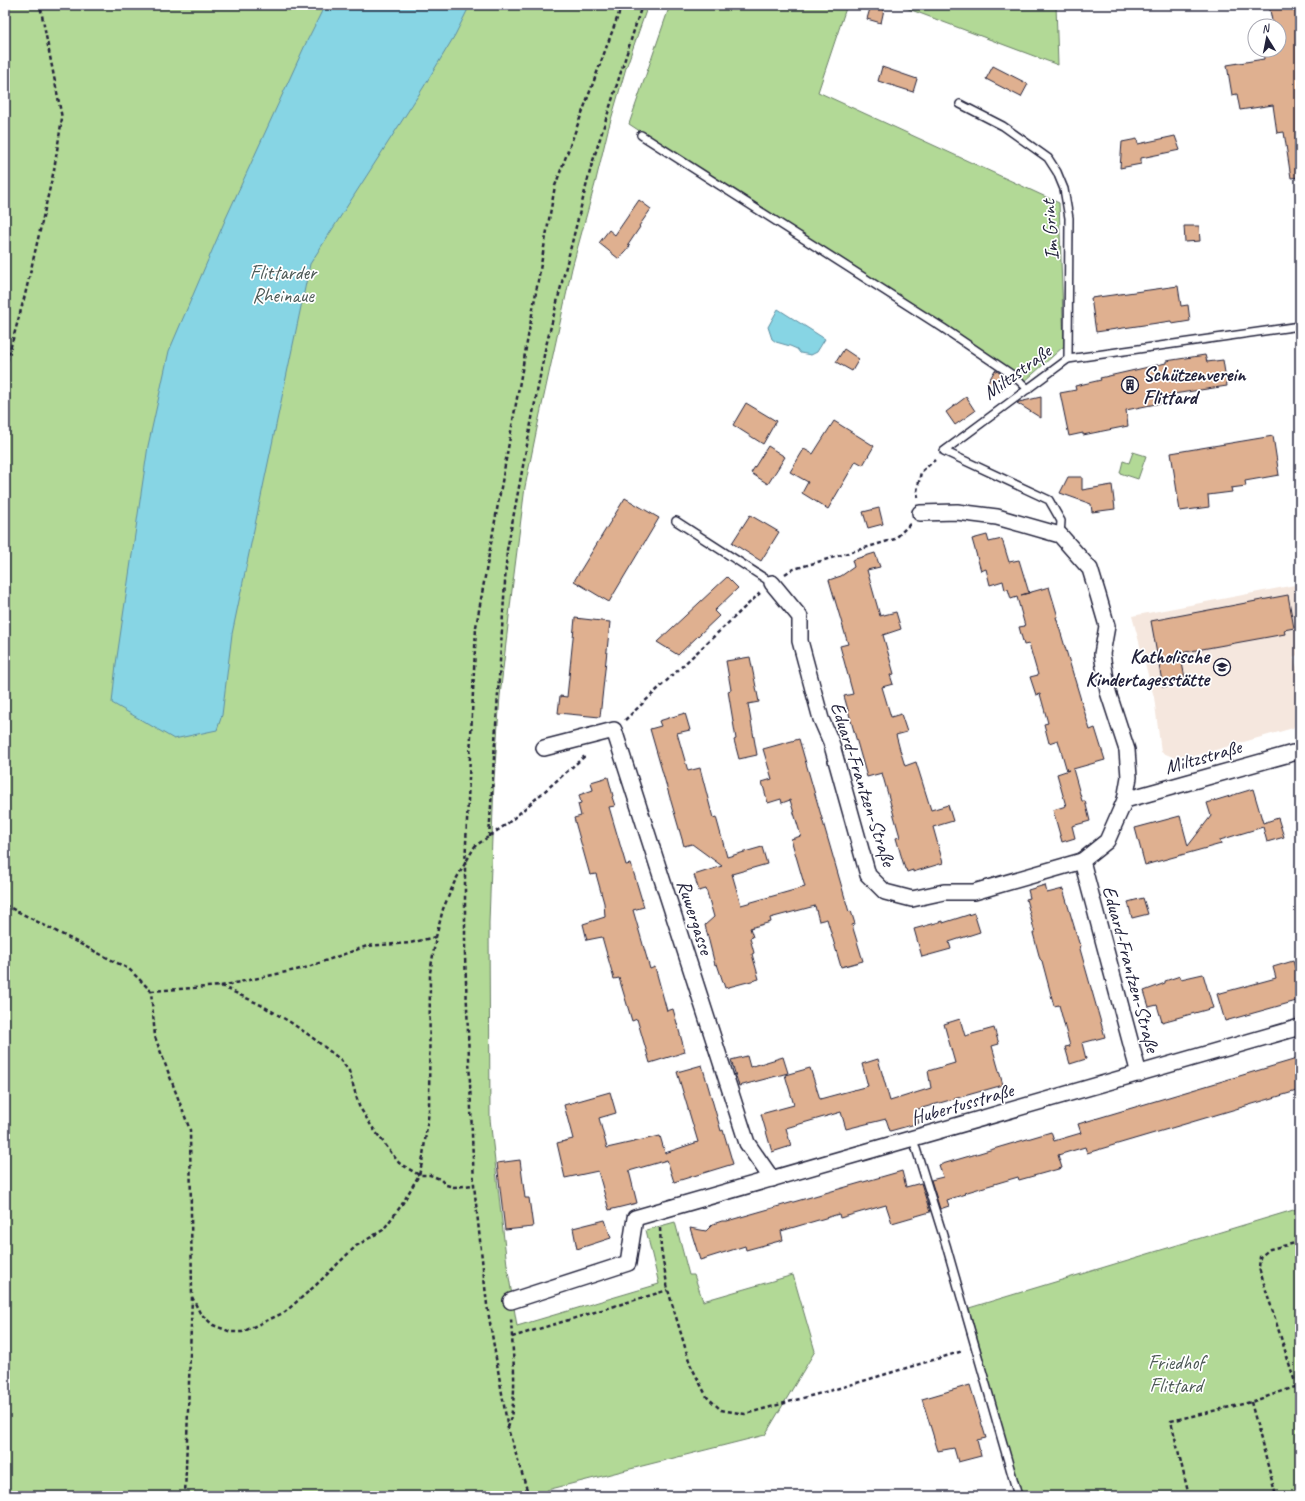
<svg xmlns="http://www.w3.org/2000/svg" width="1305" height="1501" font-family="Caveat,sans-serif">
	<rect width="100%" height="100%" fill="#fff"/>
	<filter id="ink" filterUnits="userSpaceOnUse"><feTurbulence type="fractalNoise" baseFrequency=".025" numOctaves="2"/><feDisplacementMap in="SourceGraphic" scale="8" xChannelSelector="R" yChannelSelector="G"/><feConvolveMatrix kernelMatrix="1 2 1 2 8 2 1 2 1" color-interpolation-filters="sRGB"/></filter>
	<g filter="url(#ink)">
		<polygon fill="#f5e7de" points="1300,584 1300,654 1293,657 1300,676 1300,716 1293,728 1191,757 1175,758 1161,752 1154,697 1132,616"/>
		<g fill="#b2d996" stroke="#6a7e68">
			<polygon points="5,5 648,5 626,68 608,130 595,184 572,268 537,428 525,487 512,590 500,696 494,780 489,923 490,1119 507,1265 517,1326 659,1284 646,1230 675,1222 689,1275 694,1275 703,1301 793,1275 815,1351 765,1435 547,1490 549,1496 5,1496"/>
			<polygon points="670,5 847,5 818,92 1059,203 1064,346 1023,383 629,124"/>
			<polygon points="898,5 1056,5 1058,65"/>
			<polygon points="1133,452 1146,456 1138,479 1120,473 1123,461 1129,463"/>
			<polygon points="1300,1208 1300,1496 1021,1496 969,1308"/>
		</g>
		<g fill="#87d5e4" stroke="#5f8da0">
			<polygon points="325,5 470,5 455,35 423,88 310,264 232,634 222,715 217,730 174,739 112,703 116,664 148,446 169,351 226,218 306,43"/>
			<polygon points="778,309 825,339 817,352 811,355 800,353 797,349 790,346 776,342 772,339 768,327"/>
		</g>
		<g fill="#dfb090" stroke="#22223b">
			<polygon points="871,5 885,5 881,23 867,19"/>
			<polygon points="1269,5 1295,5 1300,40 1300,177 1291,178 1284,132 1277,133 1273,105 1240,110 1237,94 1232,95 1227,65 1264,59 1263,50 1279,50 1279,26 1273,26"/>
			<polygon points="993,66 1028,84 1021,97 986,79"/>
			<polygon points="882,67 917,79 913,92 878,81"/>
			<polygon points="1175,136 1180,150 1141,158 1141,164 1120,168 1122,142 1137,139 1138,144"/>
			<polygon points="639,200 651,209 639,226 640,227 628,245 630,246 619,259 599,243 609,230 615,235"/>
			<polygon points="1184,226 1199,226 1200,241 1185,242"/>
			<polygon points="1178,286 1181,306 1188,305 1190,321 1172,324 1171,321 1096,332 1091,298"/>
			<polygon points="844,349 859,359 852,371 836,362"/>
			<polygon points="1205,355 1207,362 1223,360 1227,386 1160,396 1161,403 1126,410 1128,426 1083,435 1083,433 1069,436 1060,393 1076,390 1075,386 1101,380 1100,378 1166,363 1166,361"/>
			<polygon points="995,370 1009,379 1000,393 987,384"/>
			<polygon points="966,397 975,411 955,425 946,412"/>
			<polygon points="1041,397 1041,418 1017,403 1019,402"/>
			<polygon points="746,403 776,421 763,444 733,425"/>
			<polygon points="834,421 874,446 863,465 856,461 828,509 802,493 808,482 790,472 804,449 813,454"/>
			<polygon points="1273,436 1279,475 1245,481 1246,486 1231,488 1232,492 1208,495 1209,507 1180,511 1171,453"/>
			<polygon points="768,446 785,457 768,484 751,473"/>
			<polygon points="1068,477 1082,477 1082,490 1112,485 1115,509 1092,512 1091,504 1060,493"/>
			<polygon points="625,498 659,518 609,602 574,581"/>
			<polygon points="879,508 883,524 868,528 863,512"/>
			<polygon points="750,515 779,532 761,561 732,543"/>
			<polygon points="987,535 989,542 1002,539 1009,562 1019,560 1029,593 1021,595 1049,587 1058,617 1056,617 1090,730 1095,728 1105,760 1073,769 1082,801 1085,801 1090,821 1072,826 1075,838 1062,842 1053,810 1066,806 1057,774 1069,770 1067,771 1058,740 1049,743 1044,724 1048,723 1040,694 1036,695 1030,677 1038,675 1029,644 1024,645 1019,627 1025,626 1017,597 1011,599 1008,589 1005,590 1003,581 990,585 986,569 981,571 972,539"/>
			<polygon points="875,553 880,567 867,570 880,616 896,612 901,629 883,635 894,674 890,675 893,684 882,687 891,717 901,714 907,732 896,735 900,750 905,766 916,762 931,810 948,805 953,821 933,827 943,863 913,872 913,870 907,872 906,869 905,869 896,838 900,837 882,773 867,777 844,696 853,694 840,646 848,644 829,580 841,576 854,567 852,560"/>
			<polygon points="727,577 738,588 714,611 719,616 678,655 657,642"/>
			<polygon points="1288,595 1294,628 1284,630 1285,634 1180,653 1186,683 1163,687 1151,621"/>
			<polygon points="575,618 610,622 600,717 558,713 560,696 567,697"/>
			<polygon points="750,657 759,702 748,704 757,755 739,759 734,740 736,739 728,691 731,690 726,661"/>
			<polygon points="685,713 690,730 677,733 688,771 700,768 713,818 716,817 727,857 762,847 767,864 732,874 741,905 805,887 791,839 801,836 790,800 782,803 781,799 768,803 762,782 772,779 763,749 799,739 849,912 851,911 855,924 852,925 863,961 841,967 827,919 819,921 815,906 770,918 771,922 750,928 753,937 750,938 754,953 752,954 759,979 725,988 717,964 715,965 705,925 714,917 706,889 699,891 694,875 722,866 692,844 684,846 650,729 661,726 659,721"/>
			<polygon points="608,777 613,796 612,797 615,806 609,807 626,865 631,864 644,907 633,910 650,969 655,967 667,1011 673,1009 685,1052 650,1063 637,1019 632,1021 619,978 614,979 602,937 587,940 583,924 605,917 604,903 596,874 590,875 574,818 581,816 578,804 581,803 579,795 593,790 591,782"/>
			<polygon points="1253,789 1263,823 1278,818 1284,837 1267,842 1263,827 1220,840 1221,844 1145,865 1135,828 1180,816 1188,846 1211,816 1207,803"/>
			<polygon points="1045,885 1047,893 1063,889 1079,943 1081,945 1080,949 1105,1037 1082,1043 1086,1059 1070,1064 1065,1047 1070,1046 1059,1005 1054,1006 1042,961 1040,959 1033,933 1035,933 1026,899 1030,898 1028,890"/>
			<polygon points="1143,898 1148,914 1132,918 1128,902"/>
			<polygon points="974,913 980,932 949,942 951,949 922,957 914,929 943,921 943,923"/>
			<polygon points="1293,961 1300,984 1300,1000 1225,1021 1217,994 1276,978 1273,967"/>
			<polygon points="1203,974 1213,1008 1162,1022 1157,1005 1149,1007 1144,991 1165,983 1165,981 1180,976 1181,979"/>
			<polygon points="960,1019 965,1036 994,1028 999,1044 992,1046 1003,1085 915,1110 919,1123 890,1131 886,1119 846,1129 841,1112 786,1128 791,1146 772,1152 761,1114 794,1105 785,1075 810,1068 820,1099 868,1086 862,1064 878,1059 890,1101 931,1088 928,1071 955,1063 944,1024"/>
			<polygon points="747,1056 750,1067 783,1057 788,1073 739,1086 731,1060"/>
			<polygon points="1300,1058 1300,1090 1087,1153 1085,1147 1058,1155 1062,1168 1019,1180 1018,1177 964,1193 965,1194 947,1200 949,1206 940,1209 931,1180 943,1177 939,1165 1051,1132 1054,1141 1081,1133 1078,1124"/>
			<polygon points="702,1065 721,1131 723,1130 733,1164 674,1182 667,1160 629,1171 637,1203 609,1210 598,1171 565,1178 557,1143 573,1139 564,1105 610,1092 616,1113 599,1118 607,1148 660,1136 665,1153 698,1142 677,1072"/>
			<polygon points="520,1160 525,1198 529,1198 533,1227 505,1230 497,1163"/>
			<polygon points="902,1171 906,1187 921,1183 930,1212 892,1223 886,1205 840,1218 839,1214 781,1231 783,1240 746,1250 745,1246 700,1260 690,1228 706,1231 713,1224 722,1221 727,1221"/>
			<polygon points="605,1220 611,1238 577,1249 573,1228"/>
			<polygon points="970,1385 986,1438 977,1440 981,1456 958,1462 954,1448 938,1451 922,1399"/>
		</g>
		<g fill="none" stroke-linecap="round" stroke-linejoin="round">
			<g stroke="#22223b" stroke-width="10">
				<g id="service">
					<polyline points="960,104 1003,126 1048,158 1057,172 1064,189 1069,218 1068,359"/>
					<polyline points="641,135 943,328 1014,376 1028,389"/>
					<polyline points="676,521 772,583"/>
					<polyline points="1060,535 1061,521 1049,500 944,451 1068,359 1300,326"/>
					<polyline points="913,1139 946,1245 1018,1496"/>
				</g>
			</g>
			<g stroke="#22223b" stroke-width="18">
				<g id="minor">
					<polyline points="920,513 957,512 997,517 1060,535 1090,569 1098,595 1107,626 1102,654 1108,692 1127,750 1129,777 1125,800 1107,841 1082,861"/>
					<polyline points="772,583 800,617 800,641 821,719 831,742 868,875 885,892 912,899 944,892 974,892 1082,861 1139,1074"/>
					<polyline points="544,748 614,730 747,1143 772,1179"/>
					<polyline points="1125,800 1293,753"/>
					<polyline points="511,1301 628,1263 635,1218 1300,1027"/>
				</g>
			</g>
			<g stroke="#22223b" stroke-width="2.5" stroke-dasharray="4 3" stroke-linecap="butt">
				<polyline points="5,368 25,295 54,170 62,118 40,5"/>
				<polyline points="918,498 917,491 921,472 935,460"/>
				<polyline points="785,574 791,570 895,539 910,524"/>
				<polyline points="625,720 760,593"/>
				<polyline points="489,837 507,550 545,350 591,167 642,5"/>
				<polyline points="5,905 129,969 151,991 155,1037 190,1130 192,1297 185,1496"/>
				<polyline points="221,986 261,1005 290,1022 309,1035 341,1060 349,1071 359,1106 372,1127 399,1163 419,1175 430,1175 440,1179 446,1185 454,1187 474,1185"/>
				<polyline points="151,991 221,986 305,968 367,946 410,943 435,937"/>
				<polyline points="660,1228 661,1249 668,1290 690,1364 707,1397 721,1410 745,1414 843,1387 963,1351"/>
				<polyline points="1300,1242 1270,1249 1260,1257 1259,1268 1294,1379 1300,1382"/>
				<polyline points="192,1297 200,1313 213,1325 231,1332 242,1332 253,1327 285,1312 316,1285 356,1246 383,1230 401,1206 419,1175 422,1163 429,1111 430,973 436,937 443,909 455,881 475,846 507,824 586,755"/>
				<polyline points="512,1337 668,1290"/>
				<polyline points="1251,1402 1276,1496"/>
				<path d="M508,1428C519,1393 512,1353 511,1316"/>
				<polyline points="529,1496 508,1429 487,1305 474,1185 465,956 465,865 476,627 555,186 622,5"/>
				<polyline points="1189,1496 1171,1421 1251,1402 1295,1387 1300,1383"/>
			</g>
			<use href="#service" stroke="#fff" stroke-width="7"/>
			<use href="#minor" stroke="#fff" stroke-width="15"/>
		</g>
	</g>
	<defs>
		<g id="building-ring" transform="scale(0.9)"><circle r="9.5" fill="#fff" stroke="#22223b" stroke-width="1.5"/><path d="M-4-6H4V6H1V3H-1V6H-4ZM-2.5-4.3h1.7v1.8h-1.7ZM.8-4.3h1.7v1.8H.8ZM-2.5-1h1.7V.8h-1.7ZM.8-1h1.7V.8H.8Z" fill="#22223b"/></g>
		<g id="school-ring" transform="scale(0.9)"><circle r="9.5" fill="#fff" stroke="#22223b" stroke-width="1.5"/><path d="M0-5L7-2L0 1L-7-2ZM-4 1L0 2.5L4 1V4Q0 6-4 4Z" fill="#22223b"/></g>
	</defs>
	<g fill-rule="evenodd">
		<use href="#building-ring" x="1130" y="385"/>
		<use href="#school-ring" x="1222" y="667"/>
	</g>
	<g text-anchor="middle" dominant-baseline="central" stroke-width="3.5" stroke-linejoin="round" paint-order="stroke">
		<g font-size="20" fill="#22223b" stroke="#fff">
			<text transform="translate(1050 230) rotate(-94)">Im Grint</text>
			<text transform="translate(1017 372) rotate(-36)">Miltzstraße</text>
			<text transform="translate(1203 757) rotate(-16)">Miltzstraße</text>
			<text transform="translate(863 784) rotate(72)">Eduard-Frantzen-Straße</text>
			<text transform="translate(695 917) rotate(72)">Ruwergasse</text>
			<text transform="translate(1131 969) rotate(75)">Eduard-Frantzen-Straße</text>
			<text transform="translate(962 1104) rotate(-16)">Hubertusstraße</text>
		</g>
		<g font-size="20" fill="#4d5956" stroke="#fff">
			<text x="283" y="272">Flittarder<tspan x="283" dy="23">Rheinaue</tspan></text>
			<text x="1176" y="1362">Friedhof<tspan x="1176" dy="23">Flittard</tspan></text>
		</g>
		<g font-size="20" font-weight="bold" fill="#22223b" stroke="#fff" text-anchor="start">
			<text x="1143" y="374">Schützenverein<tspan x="1143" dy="23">Flittard</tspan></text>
			<text x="1209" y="656" text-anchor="end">Katholische<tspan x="1209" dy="23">Kindertagesstätte</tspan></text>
		</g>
	</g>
	<rect width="1305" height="1501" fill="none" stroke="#fff" stroke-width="20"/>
	<rect x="10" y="10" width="1285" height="1481" fill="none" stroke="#22223b" stroke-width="1.5" filter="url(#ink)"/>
	<g transform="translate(1267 38) rotate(350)"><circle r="19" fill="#ffffff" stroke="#a7a7b1"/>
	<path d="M0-3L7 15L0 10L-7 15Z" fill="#22223b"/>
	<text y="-6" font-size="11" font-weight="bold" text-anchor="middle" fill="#22223b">N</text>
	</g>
</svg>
